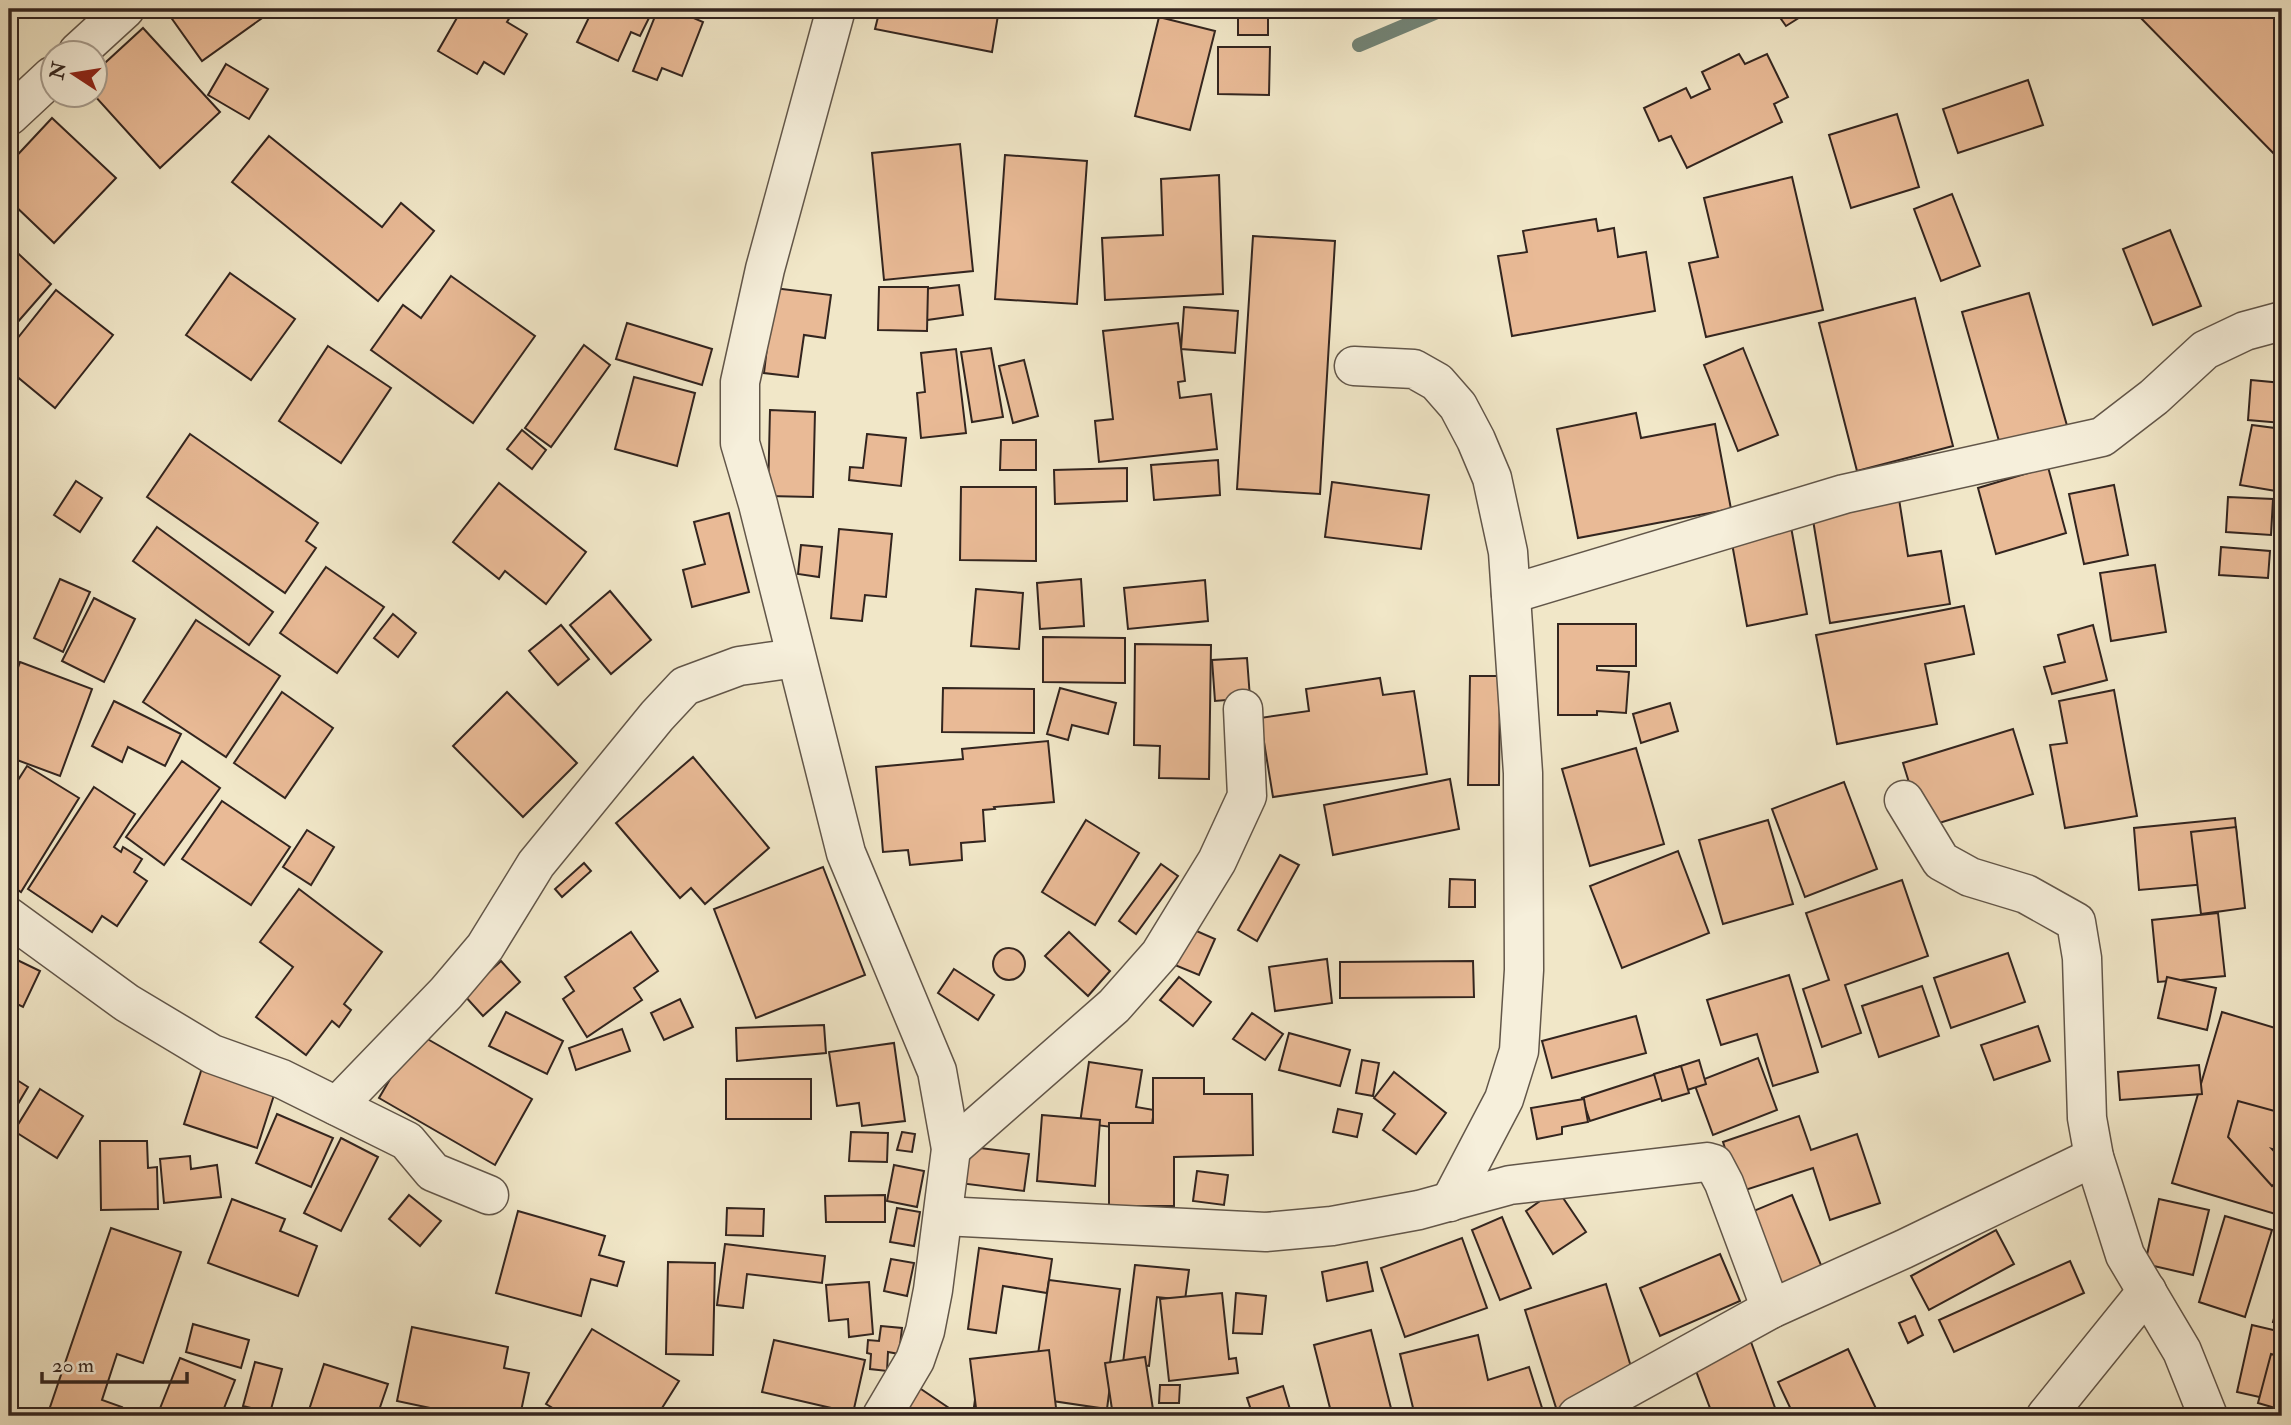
<svg xmlns="http://www.w3.org/2000/svg" width="2291" height="1425" font-family="'IM FELL Double Pica',serif">
	<rect width="100%" height="100%" fill="#f1e7c8"/>
	<filter id="stains"><feTurbulence type="fractalNoise" baseFrequency=".00286" numOctaves="4"/><feColorMatrix values="0 0 0 0 .2 0 0 0 0 .09 0 0 0 0 .02 0 0 0 .5 -.17"/></filter>
	<radialGradient id="worn" r=".72"><stop offset=".6" stop-color="#630" stop-opacity="0"/><stop offset="1" stop-color="#630" stop-opacity=".3"/></radialGradient>
	<g fill="none" stroke-linecap="round" stroke-linejoin="round">
		<polyline stroke="#728375" stroke-width="14" points="1359,45 1444,9"/>
	</g>
	<g fill="#e9ba96" stroke="#33251f" stroke-width="2">
		<polygon points="165,9 270,9 272,11 202,61"/>
		<polygon points="462,9 515,9 507,22 527,34 504,74 484,62 477,74 438,51"/>
		<polygon points="593,9 646,9 652,12 640,36 631,32 618,61 577,42"/>
		<polygon points="658,9 673,9 703,22 682,76 662,68 657,80 633,71"/>
		<polygon points="880,9 999,9 992,52 875,29"/>
		<polygon points="1774,9 1813,9 1786,26"/>
		<polygon points="2132,9 2282,9 2282,162"/>
		<rect x="1238" y="11" width="30" height="24"/>
		<polygon points="1159,17 1215,31 1190,130 1135,116"/>
		<polygon points="143,28 220,112 160,168 93,94 94,73"/>
		<polygon points="1218,47 1270,47 1269,95 1218,94"/>
		<polygon points="1739,54 1745,64 1767,54 1788,97 1774,104 1782,122 1687,168 1671,136 1659,141 1644,108 1686,88 1691,98 1710,89 1702,72"/>
		<polygon points="226,64 268,89 249,119 208,95"/>
		<polygon points="2028,80 2043,125 1958,153 1943,109"/>
		<polygon points="1897,114 1919,187 1851,208 1829,135"/>
		<polygon points="52,118 116,178 54,243 9,200 9,164"/>
		<polygon points="269,136 382,227 401,203 434,231 378,301 232,182"/>
		<polygon points="960,144 973,271 884,280 872,153"/>
		<polygon points="1005,155 1087,161 1077,304 995,299"/>
		<polygon points="1219,175 1223,294 1105,300 1102,238 1163,235 1161,179"/>
		<polygon points="1792,177 1823,310 1706,337 1689,263 1718,257 1704,198"/>
		<polygon points="1952,194 1980,266 1941,281 1914,209"/>
		<polygon points="1596,219 1598,231 1614,228 1618,257 1646,252 1655,311 1512,336 1498,256 1527,252 1523,231"/>
		<polygon points="2170,230 2201,306 2153,325 2123,249"/>
		<polygon points="1253,236 1335,241 1320,494 1237,489"/>
		<polygon points="9,245 51,284 9,332"/>
		<polygon points="230,273 295,319 251,380 186,335"/>
		<polygon points="451,276 535,336 473,423 371,350 403,305 421,318"/>
		<polygon points="959,285 963,315 927,320 923,289"/>
		<polygon points="879,287 928,287 927,331 878,330"/>
		<polygon points="774,288 831,295 825,338 804,335 798,377 764,373"/>
		<polygon points="56,290 113,335 55,408 9,370 9,349"/>
		<polygon points="2029,293 2068,429 2001,448 1962,312"/>
		<polygon points="1915,298 1953,446 1857,471 1819,323"/>
		<polygon points="1184,307 1238,311 1235,353 1181,349"/>
		<polygon points="627,323 712,349 702,385 616,359"/>
		<polygon points="1178,323 1185,381 1178,382 1180,398 1211,394 1217,449 1099,462 1095,421 1113,419 1103,331"/>
		<polygon points="584,345 610,365 551,447 525,428"/>
		<polygon points="328,346 391,388 341,463 279,421"/>
		<polygon points="991,348 1003,417 972,422 961,352"/>
		<polygon points="1743,348 1778,435 1738,451 1704,365"/>
		<polygon points="956,349 966,433 921,438 917,393 925,392 921,353"/>
		<polygon points="1024,360 1038,416 1013,423 999,366"/>
		<polygon points="634,377 695,393 677,466 615,449"/>
		<polygon points="2251,380 2282,383 2282,423 2248,420"/>
		<polygon points="770,410 815,412 813,497 768,496"/>
		<polygon points="1636,413 1641,438 1715,424 1731,509 1578,538 1557,429"/>
		<polygon points="2252,425 2282,429 2282,492 2240,485"/>
		<polygon points="522,430 546,450 532,469 507,449"/>
		<polygon points="190,434 318,523 306,541 316,548 285,593 147,497"/>
		<polygon points="867,434 906,438 901,486 849,480 850,467 863,468"/>
		<polygon points="1001,440 1036,440 1036,470 1000,470"/>
		<polygon points="1218,460 1220,495 1154,500 1151,465"/>
		<polygon points="2048,467 2066,533 1996,554 1978,488"/>
		<polygon points="1127,468 1127,501 1055,504 1054,470"/>
		<polygon points="76,481 102,498 80,532 54,515"/>
		<polygon points="1332,482 1429,495 1421,549 1325,537"/>
		<polygon points="499,483 586,552 546,604 505,571 499,579 453,542"/>
		<polygon points="2114,485 2128,555 2084,564 2069,494"/>
		<polygon points="961,487 1036,487 1036,561 960,560"/>
		<polygon points="2228,497 2273,499 2271,535 2226,532"/>
		<polygon points="1899,499 1908,556 1941,551 1950,604 1830,623 1812,514"/>
		<polygon points="729,513 749,592 692,607 683,570 705,564 694,522"/>
		<polygon points="157,527 273,612 249,645 133,561"/>
		<polygon points="1791,527 1807,614 1747,626 1731,538"/>
		<polygon points="839,529 892,534 886,597 865,595 862,621 831,618"/>
		<polygon points="801,545 822,547 819,577 798,574"/>
		<polygon points="2221,547 2270,551 2268,578 2219,575"/>
		<polygon points="2155,565 2166,632 2111,641 2100,573"/>
		<polygon points="326,567 384,607 337,673 280,633"/>
		<polygon points="60,579 90,592 63,652 34,638"/>
		<polygon points="1081,579 1084,626 1040,629 1037,583"/>
		<polygon points="1205,580 1208,621 1128,629 1124,588"/>
		<polygon points="976,589 1023,593 1019,649 971,646"/>
		<polygon points="610,591 651,640 611,674 570,625"/>
		<polygon points="94,598 135,619 104,682 62,661"/>
		<polygon points="1964,606 1974,654 1925,664 1937,724 1837,744 1816,635"/>
		<polygon points="393,614 416,633 398,657 374,638"/>
		<polygon points="196,620 280,676 226,757 143,702"/>
		<polygon points="1558,624 1636,624 1636,666 1597,666 1597,670 1629,672 1626,713 1597,711 1597,715 1558,715"/>
		<polygon points="561,625 589,659 558,685 529,651"/>
		<polygon points="2093,625 2107,680 2052,694 2044,667 2065,662 2058,635"/>
		<polygon points="1043,637 1125,638 1125,683 1043,682"/>
		<polygon points="1135,644 1211,645 1209,779 1159,778 1160,746 1134,745"/>
		<polygon points="1247,658 1250,698 1215,701 1212,660"/>
		<polygon points="20,662 92,689 60,776 9,757 9,693"/>
		<polygon points="1470,676 1500,676 1499,785 1468,785"/>
		<polygon points="1380,678 1383,695 1414,691 1427,774 1273,797 1260,718 1309,711 1306,689"/>
		<polygon points="943,688 1034,689 1034,733 942,732"/>
		<polygon points="1060,688 1116,703 1108,734 1072,725 1068,740 1047,734"/>
		<polygon points="2114,690 2137,816 2065,828 2050,745 2067,743 2059,701"/>
		<polygon points="282,692 333,728 285,798 234,763"/>
		<polygon points="507,692 577,763 523,817 453,746"/>
		<polygon points="114,701 181,734 165,766 128,747 122,762 92,746"/>
		<polygon points="1670,703 1678,731 1641,743 1633,714"/>
		<polygon points="2013,729 2033,794 1923,828 1903,763"/>
		<polygon points="1048,741 1054,802 994,807 995,809 983,810 985,841 961,843 962,860 910,865 908,850 883,852 876,767 963,759 962,749"/>
		<polygon points="1636,748 1664,844 1590,866 1562,769"/>
		<polygon points="693,757 769,848 705,904 691,888 680,898 616,823"/>
		<polygon points="182,761 220,788 164,865 126,837"/>
		<polygon points="27,766 79,798 21,892 9,884 9,774 18,780"/>
		<polygon points="1450,779 1459,829 1333,855 1324,805"/>
		<polygon points="1844,782 1877,869 1805,897 1772,809"/>
		<polygon points="94,787 135,814 114,847 121,852 123,847 142,859 134,872 147,881 117,926 102,916 92,932 28,889"/>
		<polygon points="222,801 290,847 251,905 182,859"/>
		<polygon points="2235,818 2241,881 2139,890 2134,828"/>
		<polygon points="1086,820 1139,853 1095,925 1042,892"/>
		<polygon points="1768,820 1793,904 1723,924 1699,840"/>
		<polygon points="2236,827 2245,908 2201,914 2191,832"/>
		<polygon points="307,830 334,847 311,885 283,867"/>
		<polygon points="1678,851 1709,933 1622,968 1590,886"/>
		<polygon points="1280,855 1299,865 1257,941 1238,930"/>
		<polygon points="584,863 591,871 562,897 555,889"/>
		<polygon points="1161,864 1178,876 1136,934 1119,921"/>
		<polygon points="823,867 865,975 756,1018 714,909"/>
		<polygon points="1450,879 1475,880 1475,907 1449,907"/>
		<polygon points="1902,880 1928,956 1845,985 1861,1033 1822,1047 1803,989 1829,980 1806,913"/>
		<polygon points="299,889 382,952 344,1004 351,1010 339,1027 332,1021 306,1055 256,1017 293,967 260,942"/>
		<polygon points="2218,913 2225,976 2158,982 2152,920"/>
		<polygon points="1185,926 1215,939 1199,975 1170,963"/>
		<polygon points="631,932 658,971 634,988 642,1000 587,1037 563,999 574,991 565,977"/>
		<polygon points="1069,932 1110,971 1088,996 1045,956"/>
		<circle cx="1009" cy="964" r="16"/>
		<polygon points="2008,953 2025,1002 1951,1028 1934,978"/>
		<polygon points="9,956 40,971 23,1007 9,1000"/>
		<polygon points="1327,959 1332,1003 1275,1011 1269,967"/>
		<polygon points="501,961 520,982 483,1016 464,995"/>
		<polygon points="1473,961 1474,997 1340,998 1340,962"/>
		<polygon points="954,969 994,995 978,1020 938,993"/>
		<polygon points="1789,975 1818,1072 1773,1086 1757,1034 1721,1045 1707,1000"/>
		<polygon points="1179,977 1211,1002 1193,1026 1160,1000"/>
		<polygon points="2167,977 2216,988 2207,1030 2158,1018"/>
		<polygon points="1922,986 1939,1036 1879,1057 1862,1006"/>
		<polygon points="680,999 693,1027 664,1040 651,1013"/>
		<polygon points="506,1012 563,1041 547,1074 489,1046"/>
		<polygon points="2222,1012 2282,1030 2282,1216 2172,1183"/>
		<polygon points="1252,1013 1283,1034 1265,1060 1233,1039"/>
		<polygon points="1636,1016 1646,1053 1552,1078 1542,1041"/>
		<polygon points="824,1025 826,1053 737,1061 736,1028"/>
		<polygon points="2038,1026 2050,1061 1994,1080 1981,1045"/>
		<polygon points="622,1029 630,1051 576,1070 569,1048"/>
		<polygon points="417,1033 532,1099 495,1165 379,1098"/>
		<polygon points="1289,1033 1350,1050 1340,1086 1279,1070"/>
		<polygon points="894,1043 905,1121 862,1126 859,1103 837,1106 829,1052"/>
		<polygon points="1758,1058 1777,1110 1713,1135 1694,1083"/>
		<polygon points="1362,1060 1379,1063 1373,1096 1356,1093"/>
		<polygon points="1699,1060 1706,1084 1590,1121 1582,1098"/>
		<polygon points="1089,1062 1142,1070 1136,1107 1154,1110 1151,1132 1080,1123"/>
		<polygon points="2199,1065 2202,1094 2120,1100 2118,1072"/>
		<polygon points="1681,1066 1689,1093 1662,1101 1654,1074"/>
		<polygon points="202,1068 275,1092 257,1148 184,1124"/>
		<polygon points="1394,1072 1446,1113 1416,1154 1383,1130 1395,1114 1374,1098"/>
		<polygon points="9,1075 28,1087 9,1119"/>
		<polygon points="1153,1078 1204,1078 1204,1094 1252,1094 1253,1155 1174,1157 1174,1206 1109,1206 1109,1123 1153,1123"/>
		<rect x="726" y="1079" width="85" height="40"/>
		<polygon points="40,1089 83,1116 57,1158 14,1131"/>
		<polygon points="1584,1099 1588,1122 1562,1127 1562,1134 1537,1139 1531,1108"/>
		<polygon points="2238,1101 2282,1113 2282,1152 2272,1149 2282,1160 2282,1177 2272,1186 2228,1137"/>
		<polygon points="1338,1109 1362,1114 1357,1137 1333,1132"/>
		<polygon points="277,1114 333,1138 311,1187 256,1163"/>
		<polygon points="1042,1115 1100,1120 1095,1186 1037,1181"/>
		<polygon points="1799,1116 1811,1150 1857,1134 1880,1203 1830,1220 1813,1168 1739,1192 1723,1142"/>
		<polygon points="851,1132 888,1133 887,1162 849,1161"/>
		<polygon points="902,1132 915,1134 912,1152 897,1150"/>
		<polygon points="341,1138 378,1157 341,1231 304,1213"/>
		<polygon points="100,1141 147,1141 148,1168 157,1167 158,1209 101,1210"/>
		<polygon points="964,1146 1029,1154 1024,1191 959,1183"/>
		<polygon points="190,1156 191,1169 217,1165 221,1197 164,1203 160,1159"/>
		<polygon points="894,1165 924,1171 917,1207 887,1201"/>
		<polygon points="1197,1171 1228,1175 1224,1205 1193,1201"/>
		<polygon points="1557,1189 1586,1232 1553,1254 1526,1211"/>
		<polygon points="409,1195 441,1221 420,1246 389,1219"/>
		<polygon points="885,1195 885,1222 826,1222 825,1196"/>
		<polygon points="1792,1195 1828,1282 1778,1302 1744,1215"/>
		<polygon points="232,1199 285,1219 280,1231 317,1246 298,1296 208,1263"/>
		<polygon points="2159,1199 2209,1210 2193,1275 2145,1264"/>
		<polygon points="727,1208 764,1209 763,1236 726,1235"/>
		<polygon points="897,1208 920,1212 914,1246 890,1242"/>
		<polygon points="518,1211 605,1236 599,1255 624,1262 617,1286 591,1279 581,1316 496,1293"/>
		<polygon points="2225,1216 2272,1230 2245,1317 2199,1302"/>
		<polygon points="1502,1217 1531,1288 1500,1300 1472,1230"/>
		<polygon points="111,1228 181,1252 143,1363 117,1354 102,1400 122,1407 119,1416 47,1416"/>
		<polygon points="1996,1230 2014,1264 1929,1310 1911,1276"/>
		<polygon points="1462,1238 1487,1308 1405,1337 1381,1268"/>
		<polygon points="725,1244 825,1256 822,1283 747,1274 743,1308 717,1305"/>
		<polygon points="979,1248 1052,1259 1047,1293 1003,1286 996,1333 968,1329"/>
		<polygon points="1720,1254 1740,1301 1660,1336 1640,1288"/>
		<polygon points="891,1259 914,1263 907,1296 884,1291"/>
		<polygon points="2070,1261 2084,1293 1954,1352 1939,1320"/>
		<polygon points="668,1262 715,1263 713,1355 666,1354"/>
		<polygon points="1367,1262 1373,1291 1327,1301 1322,1272"/>
		<polygon points="1135,1265 1189,1270 1185,1300 1157,1297 1149,1366 1123,1363"/>
		<polygon points="1049,1280 1120,1289 1109,1370 1112,1370 1107,1409 1018,1396 1015,1413 974,1407 979,1370 1010,1374 1012,1358 1037,1361"/>
		<polygon points="869,1282 873,1334 849,1337 848,1319 829,1321 826,1285"/>
		<polygon points="1606,1284 1638,1390 1558,1414 1525,1310"/>
		<polygon points="2282,1288 2282,1325 2273,1322"/>
		<polygon points="1222,1293 1229,1359 1236,1358 1238,1373 1169,1381 1160,1299"/>
		<polygon points="1236,1293 1266,1296 1262,1334 1233,1333"/>
		<polygon points="1915,1316 1923,1335 1908,1343 1899,1323"/>
		<polygon points="193,1324 249,1340 241,1368 186,1352"/>
		<polygon points="2252,1325 2282,1332 2282,1402 2237,1392"/>
		<polygon points="881,1326 902,1328 899,1354 888,1352 887,1371 870,1369 871,1354 867,1353 868,1340 879,1341"/>
		<polygon points="412,1327 508,1347 504,1368 529,1373 520,1416 468,1416 397,1401"/>
		<polygon points="592,1329 679,1381 657,1416 566,1416 546,1404"/>
		<polygon points="1371,1330 1393,1416 1332,1416 1314,1345"/>
		<polygon points="1478,1335 1488,1380 1529,1367 1543,1411 1526,1416 1415,1416 1400,1354"/>
		<polygon points="774,1340 865,1360 853,1413 762,1392"/>
		<polygon points="1751,1342 1778,1416 1713,1416 1693,1363"/>
		<polygon points="1848,1349 1879,1415 1794,1416 1778,1382"/>
		<polygon points="1049,1350 1057,1416 977,1416 970,1359"/>
		<polygon points="2271,1354 2282,1357 2282,1410 2258,1403"/>
		<polygon points="1145,1357 1154,1416 1113,1416 1105,1363"/>
		<polygon points="180,1358 235,1380 221,1416 157,1416"/>
		<polygon points="255,1362 282,1369 270,1413 243,1406"/>
		<polygon points="324,1364 388,1384 377,1416 307,1416"/>
		<polygon points="1160,1385 1180,1385 1179,1403 1159,1403"/>
		<polygon points="1283,1386 1292,1416 1253,1416 1247,1398"/>
		<polygon points="918,1387 949,1408 944,1416 900,1416"/>
		<polygon points="1104,1409 1105,1416 1071,1416 1070,1414"/>
	</g>
	<g fill="none" stroke-linecap="round" stroke-linejoin="round">
		<g stroke="#625649" stroke-width="41">
			<g id="minor">
				<polyline points="836,9 765,269 740,382 740,443 758,504 846,853 937,1071 951,1149 933,1290 925,1331 915,1360 882,1416"/>
				<polyline points="78,52 125,9"/>
				<polyline points="9,116 52,76"/>
				<polyline points="1354,366 1414,369 1437,382 1458,406 1476,440 1492,478 1508,552 1523,773 1524,970 1519,1051 1504,1099 1450,1202"/>
				<polyline points="1511,594 1844,494 2102,437 2154,397 2205,350 2245,331 2282,321"/>
				<polyline points="1904,800 1941,861 1970,877 2026,894 2076,922 2082,958 2087,1118 2094,1157 2125,1255 2182,1351 2208,1416"/>
				<polyline points="9,917 127,1003 212,1054 282,1079 407,1141 433,1172 489,1195"/>
				<polyline points="337,1106 446,993 485,947 536,864 657,716 685,686 739,666 796,658"/>
				<polyline points="951,1149 1114,1006 1160,954 1217,861 1247,796 1243,709"/>
				<polyline points="943,1216 1266,1232 1332,1226 1419,1210 1510,1185 1707,1162 1714,1164 1724,1183 1771,1309"/>
				<polyline points="1577,1416 1771,1309 1904,1249 2094,1157"/>
				<polyline points="2046,1416 2147,1291"/>
			</g>
		</g>
		<use href="#minor" stroke="#f6efdb" stroke-width="38"/>
	</g>
	<rect width="2291" height="1425" fill="none" stroke="#f1e7c8" stroke-width="35"/>
	<rect x="10" y="10" width="2270" height="1404" fill="none" stroke="#33251f" stroke-width="3.5"/>
	<rect x="18" y="18" width="2256" height="1390" fill="none" stroke="#33251f" stroke-width="2"/>
	<g transform="translate(74 74) rotate(282)"><circle r="33" fill="#f6efdb" stroke="#a89e90" stroke-width="2"/>
	<path d="M0-5L12 26L0 18L-12 26Z" fill="#8f2418"/>
	<text y="-10" font-size="19" font-weight="bold" text-anchor="middle" fill="#33251f">N</text>
	</g>
	<path d="M42 1372v10h145v-10" fill="none" stroke="#33251f" stroke-width="3.5"/>
	<text x="52" y="1372" font-size="21" fill="#33251f" stroke="#f6efdb" stroke-width="5" paint-order="stroke">20 m</text>
	<rect width="100%" height="100%" filter="url(#stains)"/>
	<rect width="100%" height="100%" fill="url(#worn)"/>
</svg>
